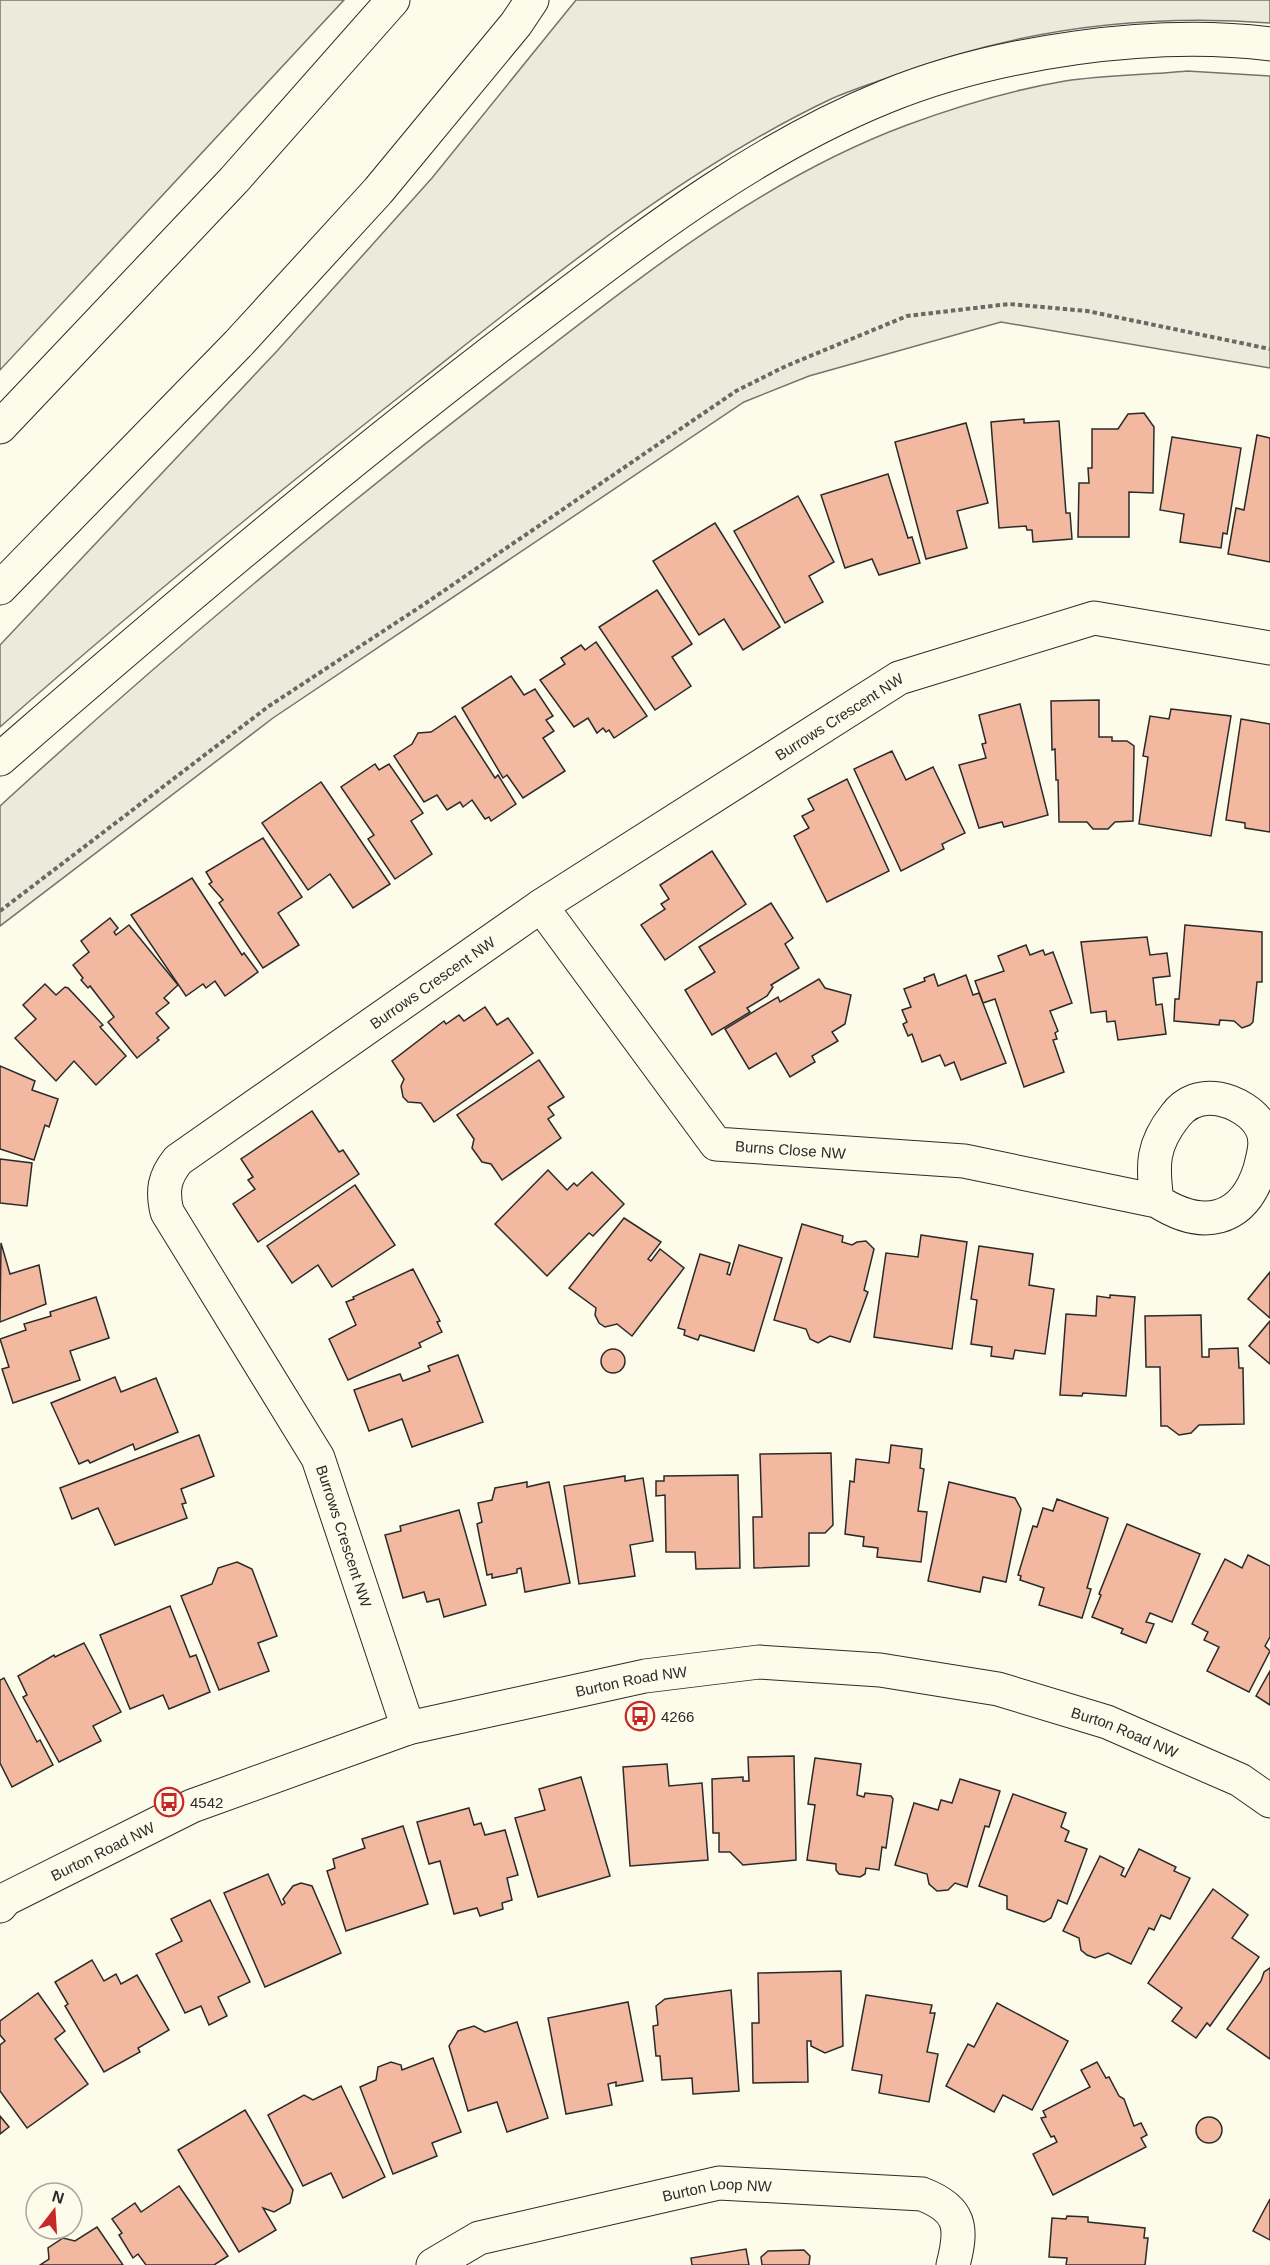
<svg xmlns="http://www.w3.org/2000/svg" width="1270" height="2265" font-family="Arial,sans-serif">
	<rect width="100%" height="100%" fill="#fdfbea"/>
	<g fill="#ecebdb" stroke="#74746e" stroke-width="1.5">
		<polygon points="0,0 344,0 0,370"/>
		<path d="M576,0H1270V23C1137,13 1012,30 887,78C868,85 849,91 831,99C683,169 545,282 417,383C275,494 135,608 0,727V645L277,351L432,178Z"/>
		<path d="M1187,71L1270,76V368L1001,322L809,376L744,402L273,718L0,926V806C167,653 342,507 521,369C642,276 762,179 907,125C958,106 1012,90 1065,81C1105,75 1147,75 1187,71Z"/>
	</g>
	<g fill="#f2b8a0" stroke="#2b2b2b" stroke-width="1.5">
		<polygon points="1144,413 1154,427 1153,493 1129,492 1129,537 1078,537 1079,483 1089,483 1088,468 1092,468 1092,429 1118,429 1128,414"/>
		<polygon points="1024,419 1024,423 1059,421 1066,513 1070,513 1072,539 1033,542 1032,530 1027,530 1026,526 999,528 991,422"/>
		<polygon points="966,423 988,503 957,511 967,548 926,559 895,442"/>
		<polygon points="1257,435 1270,438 1270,562 1228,554 1236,508 1244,510"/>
		<polygon points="1172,437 1241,448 1227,534 1223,533 1221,548 1180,542 1184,514 1160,510"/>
		<polygon points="888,474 908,538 912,537 920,563 879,575 872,559 845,568 821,495"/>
		<polygon points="798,496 834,562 809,576 823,602 785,623 734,531"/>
		<polygon points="715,523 780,627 743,650 724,619 699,635 653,561"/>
		<polygon points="657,590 692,644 672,657 691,686 655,710 599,627"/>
		<polygon points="596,642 647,716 614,738 609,730 606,732 603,728 597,733 588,718 574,727 540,680 565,664 561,658 581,645 585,650"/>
		<polygon points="511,676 524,695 535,689 553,716 546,720 554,731 543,738 565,771 523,798 507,775 503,778 462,708"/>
		<polygon points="1099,700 1099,737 1112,737 1112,741 1127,741 1134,746 1133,821 1115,822 1108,829 1093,829 1087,822 1059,822 1058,780 1056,780 1055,749 1052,750 1051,701"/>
		<polygon points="1020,704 1048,815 1004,827 1002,822 979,828 959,765 986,758 982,744 986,743 979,715"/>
		<polygon points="1171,709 1231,716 1211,836 1139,824 1148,757 1143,756 1150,716 1169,719"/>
		<polygon points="455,716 495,778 498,775 516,804 491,821 489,817 485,819 472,800 463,807 460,802 447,810 437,795 424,802 394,756 412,744 418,733 431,732"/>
		<polygon points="1241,719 1270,724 1270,832 1245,828 1245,823 1226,820"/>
		<polygon points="892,751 906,780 933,767 965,833 942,844 944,849 901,871 854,769"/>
		<polygon points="375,764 379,770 389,764 423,813 411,821 432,854 395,879 368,839 374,835 341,787"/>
		<polygon points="847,779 889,871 827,902 794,836 809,828 802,816 814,810 808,799"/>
		<polygon points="321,782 390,884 353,908 330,874 308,890 262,823"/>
		<polygon points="263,838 302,897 278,913 299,945 263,968 219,903 223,900 209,884 212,882 206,872"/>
		<polygon points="712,851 746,904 665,960 641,925 665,909 661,904 669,899 660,885"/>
		<polygon points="192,878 242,955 244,953 258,972 225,996 215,981 206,988 203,984 186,996 131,915"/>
		<polygon points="771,903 793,938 785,944 799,968 771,985 773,987 767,996 747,1008 750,1012 712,1035 685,990 715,972 699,947"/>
		<polygon points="110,918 118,928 114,932 116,935 129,925 178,985 164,998 169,1003 156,1013 169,1028 157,1038 159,1040 137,1058 108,1022 114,1017 90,986 88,988 81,980 83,978 73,965 89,952 81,941"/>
		<polygon points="1185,925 1262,932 1262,982 1257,982 1253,1022 1250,1025 1242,1028 1234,1021 1220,1020 1219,1025 1174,1021 1175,999 1179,999"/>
		<polygon points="1147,937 1150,955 1167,953 1170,976 1153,978 1156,1005 1162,1004 1166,1034 1118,1040 1115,1021 1107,1022 1106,1011 1091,1013 1081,942"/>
		<polygon points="1026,945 1030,955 1043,950 1045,955 1053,952 1072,1003 1050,1011 1058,1031 1055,1033 1057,1039 1053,1040 1064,1072 1024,1087 995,999 983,1003 975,981 1004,971 998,956"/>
		<polygon points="934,974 938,986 966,975 973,995 979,993 1006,1063 961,1080 954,1062 945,1066 940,1055 922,1062 912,1034 908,1036 903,1024 907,1022 902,1010 911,1007 904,989 925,981 924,978"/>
		<polygon points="819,979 825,988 851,995 845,1024 832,1032 838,1041 812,1056 815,1062 790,1077 776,1053 749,1069 725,1029 778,997 780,1002"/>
		<polygon points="45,984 56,995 65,987 68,988 103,1025 100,1027 126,1056 96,1085 74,1061 56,1081 15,1038 36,1019 23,1005"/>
		<polygon points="485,1007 497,1025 508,1018 533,1053 434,1122 421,1103 408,1102 403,1097 401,1086 404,1079 392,1061 444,1021 446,1024 459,1015 464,1021"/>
		<polygon points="539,1060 564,1097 548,1107 554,1115 548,1119 561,1138 502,1180 491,1164 482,1162 472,1148 474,1139 457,1115"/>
		<polygon points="0,1066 35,1081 32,1090 58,1099 49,1127 45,1125 34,1160 0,1149"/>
		<polygon points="312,1111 339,1152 343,1150 359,1174 258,1242 233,1204 255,1189 248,1180 253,1177 241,1159"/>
		<polygon points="0,1159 32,1163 27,1206 0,1203"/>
		<polygon points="548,1170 567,1190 574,1183 577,1186 592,1172 624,1204 593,1236 589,1233 547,1276 495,1224"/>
		<polygon points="355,1185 395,1245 332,1287 318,1265 292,1283 267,1246"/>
		<polygon points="624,1218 661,1242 648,1259 651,1261 660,1249 684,1268 632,1336 617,1324 605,1327 599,1323 595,1315 596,1308 569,1288"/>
		<polygon points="802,1224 843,1236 842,1242 852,1245 857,1242 866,1241 874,1249 864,1290 868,1292 850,1342 830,1336 818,1343 810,1339 806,1329 774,1320"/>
		<polygon points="921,1235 967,1242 952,1349 874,1337 886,1253 918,1257"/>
		<polygon points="1,1243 10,1274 39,1265 46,1304 0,1322"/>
		<polygon points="739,1245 782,1258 754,1351 700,1335 698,1340 684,1335 685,1330 678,1328 700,1254 730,1263 727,1274 730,1275"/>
		<polygon points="979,1246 1033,1254 1029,1285 1054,1289 1045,1354 1015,1350 1013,1359 991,1356 992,1347 971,1344 977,1300 971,1299"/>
		<polygon points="413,1269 440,1321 437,1322 442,1332 419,1343 421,1347 348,1380 329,1339 356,1325 346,1302 354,1299 353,1297"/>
		<polygon points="1270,1272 1270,1318 1248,1299"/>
		<polygon points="1110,1295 1135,1297 1126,1396 1083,1393 1082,1396 1060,1395 1066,1314 1096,1316 1097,1296 1110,1298"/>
		<polygon points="96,1297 109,1338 70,1351 80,1380 13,1403 2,1369 9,1367 0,1339 26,1330 24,1324 51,1316 50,1312"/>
		<polygon points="1201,1315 1202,1357 1209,1357 1209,1349 1238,1348 1239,1368 1243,1368 1244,1424 1199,1425 1191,1433 1179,1435 1167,1426 1161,1426 1160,1367 1146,1367 1145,1316"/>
		<polygon points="1270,1321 1270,1364 1249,1346"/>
		<circle cx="613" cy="1361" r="12"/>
		<polygon points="458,1355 483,1422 412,1447 402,1419 369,1431 354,1390 400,1374 403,1381 430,1371 428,1366"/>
		<polygon points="115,1377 121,1392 156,1378 178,1432 135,1450 133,1444 90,1463 88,1460 79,1464 51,1403"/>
		<polygon points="199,1435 214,1476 181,1489 186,1503 182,1504 187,1518 115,1545 98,1508 72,1519 60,1488"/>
		<polygon points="891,1445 922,1449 920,1468 924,1469 918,1511 927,1512 921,1562 877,1557 878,1548 863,1546 864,1537 845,1534 850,1481 854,1482 856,1459 889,1463"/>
		<polygon points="831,1453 833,1525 825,1533 809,1533 809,1566 754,1568 753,1517 762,1517 760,1454"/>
		<polygon points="738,1475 740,1568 696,1569 695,1552 666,1552 665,1495 656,1496 656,1481 664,1481 664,1476"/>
		<polygon points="625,1476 625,1481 643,1478 653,1541 630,1545 635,1576 579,1584 564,1486"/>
		<polygon points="527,1482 527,1487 549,1482 570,1583 525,1592 521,1568 517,1569 517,1573 492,1578 492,1574 487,1575 477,1524 482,1522 478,1503 492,1500 495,1488"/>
		<polygon points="949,1482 1015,1498 1021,1509 1006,1582 983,1577 980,1592 928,1581"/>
		<polygon points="1057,1499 1108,1518 1087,1588 1091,1589 1082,1618 1039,1605 1044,1588 1020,1580 1021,1576 1018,1575 1033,1526 1037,1527 1043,1508 1053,1511"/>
		<polygon points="459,1510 486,1605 444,1617 439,1599 427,1602 424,1592 403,1598 385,1535 401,1531 400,1526"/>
		<polygon points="1127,1524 1200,1554 1172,1622 1150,1613 1146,1622 1154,1624 1146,1643 1121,1633 1123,1629 1092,1617 1101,1595 1099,1594"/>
		<polygon points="1248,1555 1270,1566 1270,1637 1265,1646 1270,1651 1249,1692 1207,1671 1219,1647 1204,1640 1208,1632 1192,1624 1225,1559 1242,1568"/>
		<polygon points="237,1562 252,1569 277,1636 258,1643 269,1671 219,1690 181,1596 212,1584 218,1568"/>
		<polygon points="170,1606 190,1657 196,1655 210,1692 169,1709 163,1695 130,1709 100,1635"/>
		<polygon points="84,1643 121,1712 93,1726 101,1741 59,1762 23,1697 27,1695 18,1676 54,1655 55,1657"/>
		<polygon points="1270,1671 1270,1705 1256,1696"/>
		<polygon points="4,1678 37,1742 40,1740 53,1765 12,1787 0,1763 0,1680"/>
		<polygon points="794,1756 796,1860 743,1865 730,1852 719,1852 719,1833 713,1833 712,1779 743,1777 743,1781 749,1781 748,1757"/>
		<polygon points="815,1758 861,1764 857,1795 864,1797 865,1793 891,1796 893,1799 886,1848 882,1847 879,1870 866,1868 865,1874 860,1877 839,1874 836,1870 836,1864 807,1860 815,1805 808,1804"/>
		<polygon points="667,1764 669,1786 702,1783 708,1860 630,1866 623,1767"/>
		<polygon points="581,1777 610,1876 538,1897 515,1818 545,1810 539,1789"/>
		<polygon points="960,1779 1000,1791 989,1827 985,1826 967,1887 955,1883 948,1890 937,1891 929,1884 927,1874 895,1865 914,1803 938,1810 941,1800 952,1803"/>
		<polygon points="1013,1794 1066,1813 1061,1827 1069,1831 1065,1841 1087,1849 1067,1904 1058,1900 1051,1918 1044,1922 1007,1909 1007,1896 979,1886"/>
		<polygon points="469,1808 474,1825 481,1823 485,1835 505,1830 518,1875 507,1878 512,1900 502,1903 503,1909 480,1916 477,1908 454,1914 440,1861 429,1864 417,1822"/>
		<polygon points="403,1826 428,1904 346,1931 327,1871 335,1868 333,1859 365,1848 362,1839"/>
		<polygon points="1139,1849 1176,1867 1174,1871 1190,1878 1170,1919 1161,1915 1154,1930 1149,1928 1131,1964 1108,1953 1095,1958 1087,1955 1081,1950 1079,1938 1063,1931 1100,1856 1124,1868 1121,1875 1125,1877"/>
		<polygon points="268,1874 282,1905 285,1903 283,1899 293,1886 301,1883 312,1886 341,1953 265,1987 224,1893"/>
		<polygon points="1213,1889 1248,1915 1232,1938 1259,1957 1210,2026 1207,2023 1196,2038 1172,2021 1182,2008 1148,1983"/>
		<polygon points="210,1900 250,1982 218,1997 227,2016 209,2025 201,2006 185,2013 156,1954 182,1941 171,1919"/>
		<polygon points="92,1960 104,1981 116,1974 121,1984 137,1975 169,2030 138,2048 140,2052 104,2072 65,2006 68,2004 55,1982"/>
		<polygon points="1270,1968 1270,2059 1227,2029 1261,1981 1264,1972"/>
		<polygon points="841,1971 843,2046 825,2053 811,2046 811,2041 807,2041 808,2082 753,2083 752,2023 759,2023 758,1973"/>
		<polygon points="731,1990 739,2091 693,2094 692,2078 662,2080 660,2056 656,2056 653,2026 658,2025 656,2006 665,1999"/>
		<polygon points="38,1993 65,2031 55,2039 88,2084 27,2128 0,2091 0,2045 5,2041 0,2035 0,2021"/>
		<polygon points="866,1995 932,2005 930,2013 935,2013 927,2052 938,2054 929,2102 879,2093 882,2075 852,2070"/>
		<polygon points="628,2002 643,2081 616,2086 616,2082 608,2084 612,2105 566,2114 548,2018"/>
		<polygon points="997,2003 1068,2041 1032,2110 1003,2095 994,2112 946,2086 968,2044 974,2047"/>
		<polygon points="517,2022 548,2118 507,2132 497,2102 468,2111 449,2046 458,2031 474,2026 485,2032"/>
		<polygon points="433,2058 461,2132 432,2143 437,2156 393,2174 360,2087 376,2080 378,2067 391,2062 401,2065 402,2070"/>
		<polygon points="1097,2062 1106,2078 1109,2077 1119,2096 1124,2099 1134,2126 1141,2123 1147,2135 1141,2138 1146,2147 1053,2195 1033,2154 1057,2142 1054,2136 1051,2137 1041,2118 1046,2117 1043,2111 1090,2087 1081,2070"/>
		<polygon points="341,2086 385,2177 343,2198 331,2173 303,2186 268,2115 304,2095 313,2100"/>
		<polygon points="245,2110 293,2190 290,2203 274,2212 263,2208 276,2230 239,2252 178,2150"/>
		<polygon points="0,2116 9,2127 0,2134"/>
		<circle cx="1209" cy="2130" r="13"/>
		<polygon points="179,2186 228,2256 214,2265 146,2265 138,2254 133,2258 119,2235 122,2233 112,2219 135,2203 141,2212"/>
		<polygon points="1270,2199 1270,2240 1253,2231"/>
		<polygon points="1067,2216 1088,2217 1088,2222 1145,2228 1144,2238 1148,2238 1145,2265 1066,2265 1067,2258 1049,2257 1052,2218 1066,2219"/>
		<polygon points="97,2227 123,2265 40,2265 49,2259 48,2248 63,2238 75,2241"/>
		<polygon points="746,2249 749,2265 692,2265 691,2258"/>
		<polygon points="804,2250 810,2256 809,2265 762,2265 761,2257 768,2251"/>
	</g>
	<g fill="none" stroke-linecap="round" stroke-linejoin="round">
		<g stroke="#2b2b2b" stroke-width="35">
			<g id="street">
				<path id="s1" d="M541,906L716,1144L964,1161L1157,1201C1202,1230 1243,1223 1260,1169C1263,1156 1268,1142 1262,1129C1255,1113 1235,1102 1219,1099C1202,1096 1186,1101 1175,1116C1152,1145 1152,1165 1157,1201"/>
				<path id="s2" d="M408,1728L318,1458L167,1212C162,1191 164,1177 178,1160L541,906L899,678L1094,618L1270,648"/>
				<path id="s3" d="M433,2265L479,2238L719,2183L922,2194C961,2209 963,2227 953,2265"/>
			</g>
		</g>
		<g stroke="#2b2b2b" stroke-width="35">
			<g id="secondary">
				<path id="s4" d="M0,1906L6,1899L192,1806L408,1728L645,1676L759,1662L880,1670L998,1689L1107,1722L1240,1780L1270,1801"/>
			</g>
		</g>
		<g stroke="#2b2b2b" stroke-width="35">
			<g id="highway">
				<polyline points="0,427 234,180 393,0"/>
				<polyline points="0,588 238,344 378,191 516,24 532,0"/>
				<path d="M0,759C175,607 351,458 536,318C647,234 755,150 885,97C995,52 1153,29 1270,44"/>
			</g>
		</g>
		<polyline stroke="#6a6964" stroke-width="4" stroke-dasharray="4.5 3" stroke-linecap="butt" points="0,911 269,706 423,605 736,391 786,366 907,316 1009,304 1087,311 1270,349"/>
		<use href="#street" stroke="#fdfbea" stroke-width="33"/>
		<use href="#secondary" stroke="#fdfbea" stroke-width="33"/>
		<use href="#highway" stroke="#fdfbea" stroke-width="33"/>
	</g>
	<defs>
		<g id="bus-ring" transform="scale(1.5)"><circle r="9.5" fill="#fdfbea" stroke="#c62828" stroke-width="1.5"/><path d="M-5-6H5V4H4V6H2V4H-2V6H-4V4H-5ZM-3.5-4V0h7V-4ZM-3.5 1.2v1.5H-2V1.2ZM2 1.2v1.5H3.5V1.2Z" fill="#c62828"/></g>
	</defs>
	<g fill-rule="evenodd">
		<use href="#bus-ring" x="640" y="1716"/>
		<use href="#bus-ring" x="169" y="1802"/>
	</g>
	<g text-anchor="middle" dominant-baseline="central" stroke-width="4.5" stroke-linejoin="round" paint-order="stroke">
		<g font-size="15" fill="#2b2b2b" stroke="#fdfbea">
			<text stroke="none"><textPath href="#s2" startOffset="1425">Burrows Crescent NW</textPath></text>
			<text stroke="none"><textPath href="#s2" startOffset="939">Burrows Crescent NW</textPath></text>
			<text stroke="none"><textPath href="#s1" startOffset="370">Burns Close NW</textPath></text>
			<text transform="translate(344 1536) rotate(72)">Burrows Crescent NW</text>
			<text stroke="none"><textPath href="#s4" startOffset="675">Burton Road NW</textPath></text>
			<text stroke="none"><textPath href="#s4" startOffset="1179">Burton Road NW</textPath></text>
			<text stroke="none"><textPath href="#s4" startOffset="117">Burton Road NW</textPath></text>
			<text stroke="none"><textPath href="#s3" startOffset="297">Burton Loop NW</textPath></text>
		</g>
		<g font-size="15" fill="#2b2b2b" stroke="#fdfbea" text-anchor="start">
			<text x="661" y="1716">4266</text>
			<text x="190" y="1802">4542</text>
		</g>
	</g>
	<g transform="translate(54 2211) rotate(17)"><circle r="28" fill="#fdfbea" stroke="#a9a89e" stroke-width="1.5"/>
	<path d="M0-4.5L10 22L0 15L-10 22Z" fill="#c62828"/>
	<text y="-9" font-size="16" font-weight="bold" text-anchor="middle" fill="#2b2b2b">N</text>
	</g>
</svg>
